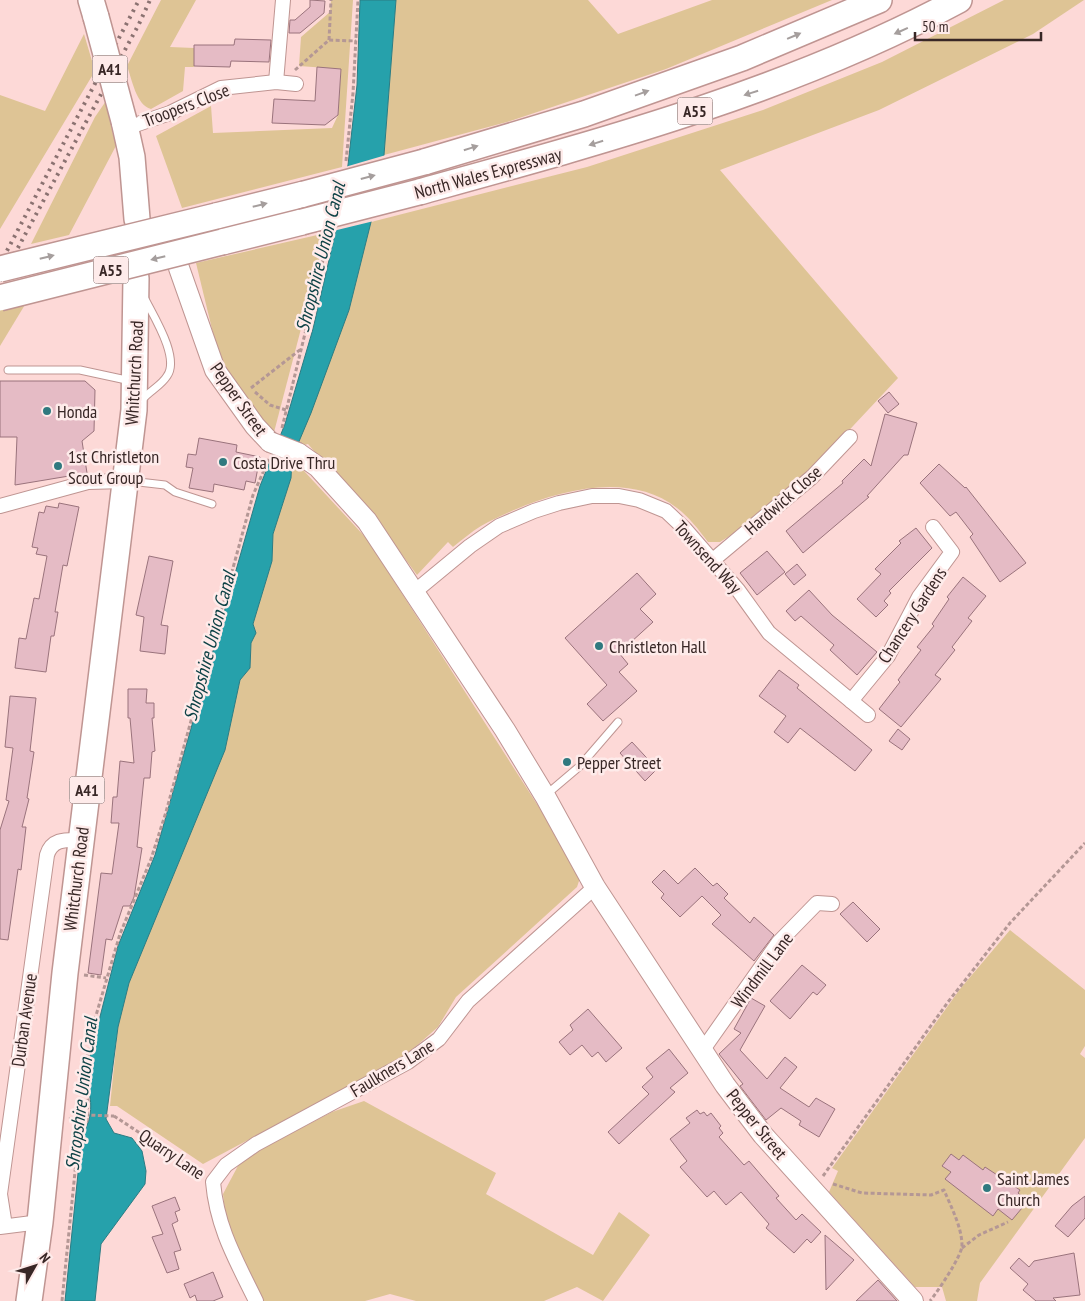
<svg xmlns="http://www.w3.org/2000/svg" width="1085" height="1301" font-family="'PT Sans Narrow',sans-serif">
	<rect width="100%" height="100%" fill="#fdd9d7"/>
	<g fill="#dec495">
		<path d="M161,0H196L170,47L194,48V67H185L183,91L151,109C136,105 132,79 127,66Z"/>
		<polygon points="331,0 353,0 342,167 182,208 156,136 211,106 213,133 332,128 338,115 341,69 299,66 301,37 330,12"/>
		<polygon points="396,0 588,0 618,34 712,0 832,0 666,69 507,122 384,155"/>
		<path d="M1004,0H1084L1033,34L879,110L720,170L898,378L809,473L731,535L720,542H708C699,530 689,517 677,508C622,465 535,497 481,526C471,532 462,540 453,547L448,542L417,575L397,548L308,444L297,447L349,310L371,222L587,167L763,110L882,62Z"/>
		<polygon points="84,34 95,71 0,229 0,95 45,111"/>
		<polygon points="106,101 113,135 118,142 69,235 31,244 95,117"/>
		<polygon points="326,233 273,436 220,362 196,263"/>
		<polygon points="26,303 0,346 0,310"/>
		<polygon points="292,458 367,539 558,837 580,878 577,887 456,997 438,1027 405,1056 203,1164 117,1106 110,1106 118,1027 129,983 225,750 240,680 250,668 251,643 256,633 253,624 272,561 273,534 291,478"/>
		<polygon points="1010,930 1085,990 1085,1046 1080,1054 1085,1058 1085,1138 980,1283 977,1301 946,1301 942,1287 915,1287 829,1192 838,1171 832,1168 960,989"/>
		<polygon points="364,1101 496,1173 486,1194 593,1255 619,1212 650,1235 603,1301 577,1287 544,1301 416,1301 390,1294 365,1301 262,1301 235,1243 225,1212 223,1194 239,1164 265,1147 332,1112"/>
	</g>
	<path fill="#26a1ab" stroke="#2b7c83" d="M360,0H396L384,155L371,222L349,310L311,413L292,458L291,478L273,534L272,561L253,624L256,633L251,643L250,668L240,680L225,750L129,983L118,1027L106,1119L114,1133L132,1138L142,1151L146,1171L145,1184L101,1244L95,1301H65L82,1134C92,1122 94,1097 85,1085L88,1064L118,946L155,855L260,486L285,424L313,329L336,230L348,165L357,85Z"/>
	<polygon fill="#fdd9d7" points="386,155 374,221 333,231 345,167"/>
	<g fill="#e5bbc5" stroke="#9a737c">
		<polygon points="310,0 325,1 324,13 300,33 289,33 290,20 295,20 310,7"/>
		<polygon points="235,39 271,40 269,62 231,61 230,67 194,66 194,45 234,45"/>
		<polygon points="317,67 341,69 338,115 325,125 272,123 274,99 315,101"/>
		<polygon points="0,381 85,381 95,390 94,431 82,441 87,473 15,485 17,437 0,437"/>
		<polygon points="889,392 899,404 888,413 878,401"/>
		<polygon points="885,414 917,423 908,455 904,455 867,496 869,497 803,553 786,531 843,483 842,481 864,459 871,466"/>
		<polygon points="199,438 237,445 236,452 260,457 255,483 246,481 244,490 214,484 213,492 189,488 193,468 186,467 188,454 196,455"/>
		<polygon points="939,464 965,488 966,487 1026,563 1000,582 970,537 973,534 956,512 950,516 920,483"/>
		<polygon points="59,503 79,507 67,566 63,565 55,612 58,612 54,636 51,636 46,672 15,668 19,638 26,639 34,598 39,599 47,556 36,554 38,548 32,547 39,512 44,513 46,506 58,508"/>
		<polygon points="916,528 932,548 889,591 891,593 884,601 888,605 876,617 857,599 881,574 875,569 901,543 899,541"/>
		<polygon points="767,551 785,572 757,595 740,573"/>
		<polygon points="149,556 173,561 161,625 168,626 165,654 140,651 144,617 136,615"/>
		<polygon points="797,564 806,575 794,585 785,574"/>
		<polygon points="637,573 656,594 640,609 653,622 619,653 628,664 619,672 637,691 603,721 587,704 607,685 565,638"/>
		<polygon points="963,577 986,596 968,618 972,621 952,647 955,650 935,675 941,679 901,727 879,709 900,682 898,680 921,650 917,647 934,626 932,624 949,599 947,597"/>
		<polygon points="809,590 832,615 877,652 857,675 830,650 834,645 801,616 795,621 786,611"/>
		<polygon points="779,670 799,685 797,688 872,750 855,771 800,728 788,743 774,732 786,716 759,696"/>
		<polygon points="128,689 147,689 146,703 154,703 154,718 152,718 155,751 152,752 150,778 144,778 137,847 142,848 134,897 130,906 123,906 112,940 106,939 101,975 88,973 101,873 112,874 119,823 111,823 113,797 117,797 120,761 134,763 130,718 128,718"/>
		<polygon points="10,696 36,698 30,751 34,752 27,798 29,799 22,827 26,827 21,870 18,869 8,940 0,939 0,830 9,801 6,800 13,748 5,747"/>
		<polygon points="898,729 910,739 902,750 889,741"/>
		<polygon points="632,742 657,769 645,781 620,753"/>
		<polygon points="695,868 713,886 717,883 728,894 724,898 750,923 754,917 774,935 754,961 712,924 721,915 702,896 680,917 661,898 664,894 652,882 664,870 678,884"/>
		<polygon points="853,902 880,929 867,942 840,914"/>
		<polygon points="802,965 826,985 817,995 813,992 790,1019 770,1001"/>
		<polygon points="751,998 765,1006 740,1050 767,1079 785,1057 797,1067 780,1088 809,1107 816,1098 835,1109 819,1137 799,1125 801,1121 781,1108 766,1120 740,1086 743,1084 719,1054 741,1033 734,1029"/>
		<polygon points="588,1009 622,1048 606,1062 598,1052 592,1057 582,1045 570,1055 559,1042 573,1030 570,1025"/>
		<polygon points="669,1049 688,1073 670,1088 675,1092 619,1144 608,1132 649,1094 642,1087 653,1077 646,1068"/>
		<polygon points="697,1110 700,1114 704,1112 707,1116 711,1113 721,1126 719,1128 723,1133 719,1137 744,1165 749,1161 779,1196 776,1198 796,1220 802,1214 821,1232 811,1243 807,1239 794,1253 766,1228 769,1224 741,1192 726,1205 714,1191 707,1197 680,1167 687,1161 670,1139 690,1123 686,1118"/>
		<polygon points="951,1154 959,1160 963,1155 983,1170 985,1167 1020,1190 1018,1193 1024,1198 1019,1205 1022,1208 1012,1220 998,1209 993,1216 945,1179 951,1172 942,1166"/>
		<polygon points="1085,1196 1085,1218 1068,1237 1055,1226 1072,1206"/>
		<polygon points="175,1197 180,1210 175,1212 178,1221 172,1224 181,1250 174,1252 179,1269 167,1273 152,1237 163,1234 152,1206"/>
		<polygon points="825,1235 854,1260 826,1290"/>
		<polygon points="1074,1253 1080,1295 1053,1298 1056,1301 1036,1301 1023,1290 1028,1284 1010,1268 1019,1258 1029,1267 1034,1261"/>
		<polygon points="213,1272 223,1297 213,1301 197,1301 195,1295 190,1298 184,1284"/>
		<polygon points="878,1280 897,1301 856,1301"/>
	</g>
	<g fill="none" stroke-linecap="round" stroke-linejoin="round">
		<g stroke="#bf9592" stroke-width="9">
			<g id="lane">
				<polyline points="8,370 80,370 131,381"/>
				<path d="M141,401C149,391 161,386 167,376C180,358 154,317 145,299"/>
				<polyline points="130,481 165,485 175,492 212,504"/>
				<polyline points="547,794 580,766 618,722"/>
			</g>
		</g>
		<g stroke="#bf9592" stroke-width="16">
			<g id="street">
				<polyline points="276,82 283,0"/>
				<polyline points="126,128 170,113 221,88 276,82 296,84"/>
				<polyline points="0,506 88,482 125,481"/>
				<polyline points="713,560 812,477 850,437"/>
				<polyline points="413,593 470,546 499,526 534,511 559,503 592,496 619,496 639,500 666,511 685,529 738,590 769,633 868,715"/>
				<polyline points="851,701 888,656 919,597 952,552 933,527"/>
				<polyline points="702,1051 778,943 817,903 832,904"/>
				<path d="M5,1226L0,1194L47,855C52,838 67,840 81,840"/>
				<polyline points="0,1227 40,1222"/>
				<path d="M256,1301C236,1260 217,1228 213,1182L226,1165L256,1144L408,1062L439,1039L468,1001L595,887"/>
			</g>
		</g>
		<g stroke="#bf9592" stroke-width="22">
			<g id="secondary">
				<polyline points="179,268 215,370 255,426 270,442"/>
				<polyline points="298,453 318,467 367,521 505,730 545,796 595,887 725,1085 763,1135 913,1301"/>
			</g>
		</g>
		<g stroke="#bf9592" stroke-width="28">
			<g id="highway">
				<polyline points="91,0 96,17"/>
				<polyline points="124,121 132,157 137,219"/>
				<polyline points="424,162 584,114 742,58 879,0"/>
				<path d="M419,192C604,141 790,91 959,0"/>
				<polyline points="216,216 304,194"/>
				<polyline points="222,242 302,222"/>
				<polyline points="29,1301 40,1222 65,973 134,410 136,278"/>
			</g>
		</g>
		<g stroke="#b49795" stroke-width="3" stroke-dasharray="4 2.5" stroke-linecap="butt">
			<polyline points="329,40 331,0"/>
			<polyline points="295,70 329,40 356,41"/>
			<polyline points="346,161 353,93 358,0"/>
			<polyline points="251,388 301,349"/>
			<polyline points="255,392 270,405 286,410"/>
			<polyline points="282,428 329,235"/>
			<polyline points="84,975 106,978"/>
			<polyline points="114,1116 201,1173"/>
			<polyline points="69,1119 78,1118 78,1108 80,1110"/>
			<polyline points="823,1176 948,1002 1010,923 1085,843"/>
			<path d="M833,1184L862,1193L931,1195L944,1190C951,1207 962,1227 962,1246C961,1257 938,1291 930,1301"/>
			<polyline points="962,1248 979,1235 1008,1222"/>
			<polyline points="62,1301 77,1152 81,1129 87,1121 88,1099 83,1085 92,1029 120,934 151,859 166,812 253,495 269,459"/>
		</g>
		<use href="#lane" stroke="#fff" stroke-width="7"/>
		<use href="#street" stroke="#fff" stroke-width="14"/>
		<use href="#secondary" stroke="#fff" stroke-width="20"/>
		<use href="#highway" stroke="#fff" stroke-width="25"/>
		<g stroke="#8b7271" stroke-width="4" stroke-dasharray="2.5 5" stroke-linecap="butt">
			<polyline points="0,264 139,0"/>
			<polyline points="0,281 139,24 150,0"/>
		</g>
		<g stroke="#bf9592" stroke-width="22" stroke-linecap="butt">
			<polyline id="secondary-bridge" points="270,442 298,453"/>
		</g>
		<g stroke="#bf9592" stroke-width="28" stroke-linecap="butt">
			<g id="highway-bridge">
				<polyline points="96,17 124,121"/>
				<polyline points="304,194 424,162"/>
				<polyline points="302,222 419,192"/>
				<polyline points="0,269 216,216"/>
				<polyline points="0,298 222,242"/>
			</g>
		</g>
		<polyline stroke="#b49795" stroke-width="3" stroke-dasharray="4 2.5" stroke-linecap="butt" points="80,1110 87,1115 114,1116"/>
		<use href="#secondary-bridge" stroke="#fff" stroke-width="20"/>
		<use href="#highway-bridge" stroke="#fff" stroke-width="25"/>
	</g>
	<defs><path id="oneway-solid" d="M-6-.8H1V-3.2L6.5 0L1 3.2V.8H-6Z" transform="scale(1.25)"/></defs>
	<g fill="#a59e9d">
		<use href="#oneway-solid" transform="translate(901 31) rotate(156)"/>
		<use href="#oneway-solid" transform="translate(794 36) rotate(-23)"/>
		<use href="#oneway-solid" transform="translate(642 93) rotate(-20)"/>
		<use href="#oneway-solid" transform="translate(751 93) rotate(162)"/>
		<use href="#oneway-solid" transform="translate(596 143) rotate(163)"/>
		<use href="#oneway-solid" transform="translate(471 148) rotate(-17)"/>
		<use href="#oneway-solid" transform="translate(368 177) rotate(-15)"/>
		<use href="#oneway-solid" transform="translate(260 205) rotate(-14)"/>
		<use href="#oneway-solid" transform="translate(47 257) rotate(-14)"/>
		<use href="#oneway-solid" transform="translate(158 258) rotate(166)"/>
	</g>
	<g fill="#30797f" stroke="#feebea" stroke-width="2">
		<circle cx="47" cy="411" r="5"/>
		<circle cx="223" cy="462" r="5"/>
		<circle cx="58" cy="466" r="5"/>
		<circle cx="599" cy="646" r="5"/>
		<circle cx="567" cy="762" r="5"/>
		<circle cx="987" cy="1188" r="5"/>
	</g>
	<g text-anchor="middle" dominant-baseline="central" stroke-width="5" stroke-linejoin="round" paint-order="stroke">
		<g fill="#feebea" stroke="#736261" stroke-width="1">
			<rect x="92.5" y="55.5" width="35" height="27" rx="4"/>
			<rect x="677.5" y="97.5" width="35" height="27" rx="4"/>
			<rect x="93.5" y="256.5" width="35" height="27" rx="4"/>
			<rect x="69.5" y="776.5" width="35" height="27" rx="4"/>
		</g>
		<g font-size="16" font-weight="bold" fill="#382726">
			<text x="110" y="69">A41</text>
			<text x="695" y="111">A55</text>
			<text x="111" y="270">A55</text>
			<text x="87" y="790">A41</text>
		</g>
		<g font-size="18" fill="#382726" stroke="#feebea">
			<text transform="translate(186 105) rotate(-21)">Troopers Close</text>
			<text transform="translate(488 173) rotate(-15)">North Wales Expressway</text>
			<text transform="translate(134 373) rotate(-87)">Whitchurch Road</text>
			<text transform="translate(239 399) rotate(55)">Pepper Street</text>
			<text transform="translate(783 500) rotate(-41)">Hardwick Close</text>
			<text transform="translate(708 557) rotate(48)">Townsend Way</text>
			<text transform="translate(912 615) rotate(-57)">Chancery Gardens</text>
			<text transform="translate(76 879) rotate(-83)">Whitchurch Road</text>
			<text transform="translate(762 970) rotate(-53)">Windmill Lane</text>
			<text transform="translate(24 1020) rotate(-82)">Durban Avenue</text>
			<text transform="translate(392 1068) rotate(-31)">Faulkners Lane</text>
			<text transform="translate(757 1124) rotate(51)">Pepper Street</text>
			<text transform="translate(172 1154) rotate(34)">Quarry Lane</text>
		</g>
		<g font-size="18" fill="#382726" stroke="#feebea" text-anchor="start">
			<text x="57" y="411">Honda</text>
			<text x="68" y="456">1st Christleton<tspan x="68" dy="21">Scout Group</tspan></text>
			<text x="233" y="462">Costa Drive Thru</text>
			<text x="609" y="646">Christleton Hall</text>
			<text x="577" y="762">Pepper Street</text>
			<text x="997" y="1178">Saint James<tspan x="997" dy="21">Church</tspan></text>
		</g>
		<g font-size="19" font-style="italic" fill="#0e4246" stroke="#feebea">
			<text transform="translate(320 257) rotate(-76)">Shropshire Union Canal</text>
			<text transform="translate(209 646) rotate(-75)">Shropshire Union Canal</text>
			<text transform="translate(81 1094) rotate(-83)">Shropshire Union Canal</text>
		</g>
	</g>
	<g transform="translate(35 1266) rotate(51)" stroke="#feebea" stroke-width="4" paint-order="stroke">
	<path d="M0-4L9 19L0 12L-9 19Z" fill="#382726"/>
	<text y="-8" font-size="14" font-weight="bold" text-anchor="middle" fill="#382726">N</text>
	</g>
	<path d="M915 32v8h126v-8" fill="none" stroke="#382726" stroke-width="2.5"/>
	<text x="922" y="32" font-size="15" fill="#382726" stroke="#feebea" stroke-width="4" paint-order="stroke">50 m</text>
</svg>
